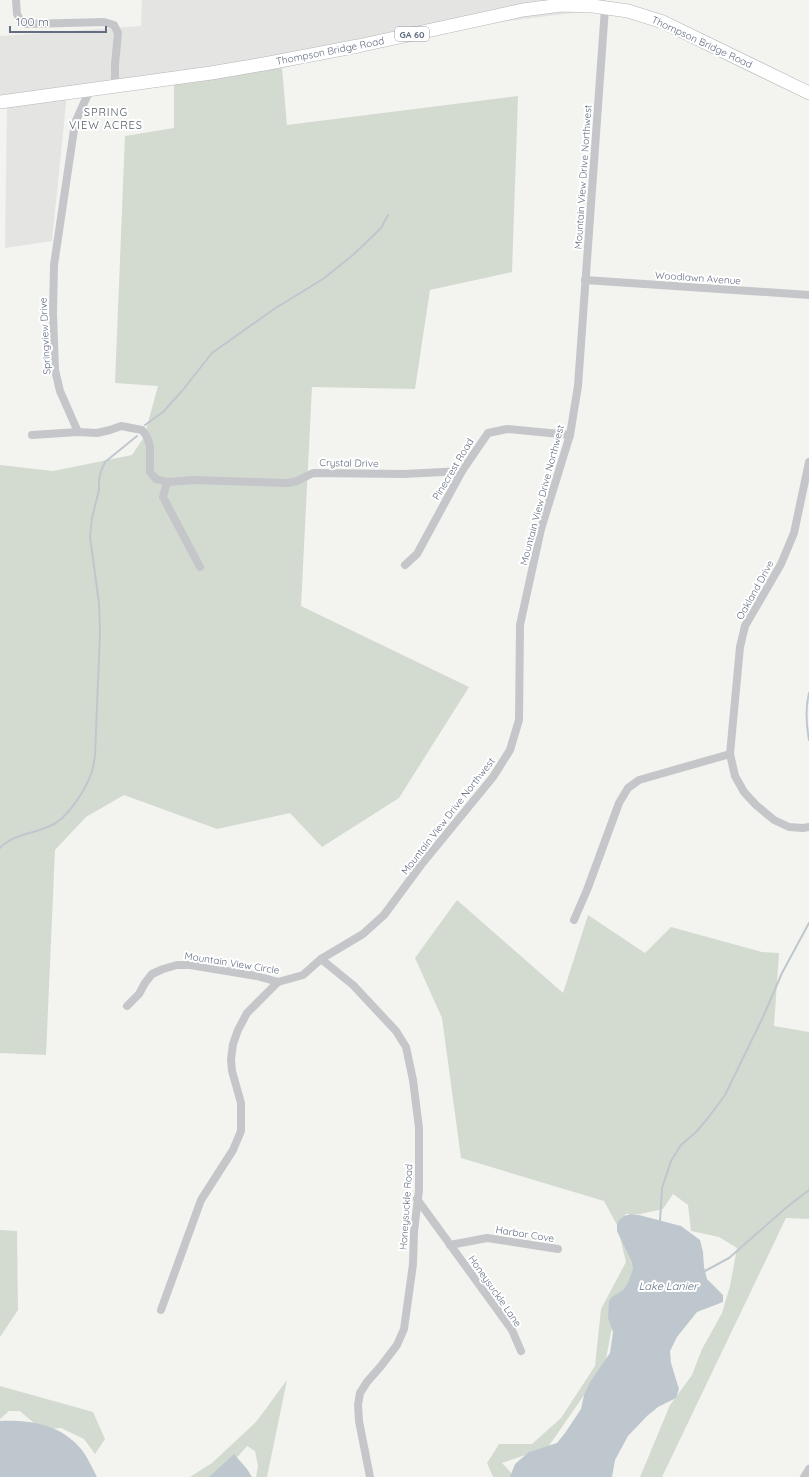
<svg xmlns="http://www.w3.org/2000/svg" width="809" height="1477" font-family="Quicksand,sans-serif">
	<rect width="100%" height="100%" fill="#f3f4ef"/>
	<polygon fill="#e4e4e3" points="142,0 606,0 606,9 476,25 282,68 67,94 52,241 5,248 7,103 0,104 0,36 141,26"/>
	<g fill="#d3dbd1">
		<polygon points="282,68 287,125 518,96 512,272 430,290 415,389 312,387 301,606 469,687 399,798 322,847 290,813 217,829 124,795 86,817 55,850 46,1055 0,1053 0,465 53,471 132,455 144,437 158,386 115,383 125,136 174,128 174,81"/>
		<polygon points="457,900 563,993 588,915 645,953 671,927 762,952 779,953 774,1026 809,1032 809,1219 786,1218 662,1477 640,1477 670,1405 692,1375 702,1349 722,1313 730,1286 737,1248 719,1237 691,1231 688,1205 673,1194 663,1209 640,1214 625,1214 636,1247 633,1288 617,1300 604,1370 587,1391 548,1447 502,1463 515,1477 493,1477 487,1463 499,1444 532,1444 561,1418 595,1366 601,1309 626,1262 617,1225 604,1201 461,1158 442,1018 415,958"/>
		<polygon points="0,1230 17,1231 18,1310 0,1337"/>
		<polygon points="287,1380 267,1477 256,1477 258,1466 255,1451 247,1446 235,1460 218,1477 190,1477 212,1463 256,1422"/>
		<polygon points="0,1386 93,1412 105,1439 95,1454 84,1439 61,1428 42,1430 20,1411 9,1411 0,1419"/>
	</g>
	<g fill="#bfc7ce">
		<polygon points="631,1214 639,1215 681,1226 700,1240 703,1252 704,1267 707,1279 723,1295 723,1302 697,1312 677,1337 670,1351 671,1363 679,1389 676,1398 658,1407 647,1416 628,1436 615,1460 612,1477 510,1477 515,1464 529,1452 557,1443 565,1433 581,1409 584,1395 590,1382 610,1353 613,1332 608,1318 609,1301 612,1297 623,1290 628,1283 633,1269 632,1262 617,1231 617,1225 619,1220 624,1216"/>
		<path d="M0,1421C32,1420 60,1424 82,1450C88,1458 92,1468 97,1477H0Z"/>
		<polygon points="234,1454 247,1469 252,1477 209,1477"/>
	</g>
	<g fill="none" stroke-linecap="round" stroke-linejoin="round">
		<g stroke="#bfc7ce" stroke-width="2">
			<polyline points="145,425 163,412 182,391 212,353 274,309 323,279 353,255 376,233 381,228 388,215"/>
			<path d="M809,693C805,709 806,723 809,740"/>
			<path d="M0,848C13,834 33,834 50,826C66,820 85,791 91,774C93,769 94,762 95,756L100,632L99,603L90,537L92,518L99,490V480L101,471L105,462L137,436"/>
			<polyline points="660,1221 662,1188 671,1161 681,1145 696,1132 708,1118 725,1095 763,1017 782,973 809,923"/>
			<polyline points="705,1271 729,1258 787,1207 809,1190"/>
		</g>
		<g stroke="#b4b6ba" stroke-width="14">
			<polyline id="trunk" points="0,102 211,73 264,64 358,46 523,10 561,5 593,6 628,11 663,22 809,93"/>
		</g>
		<g stroke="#c4c6ca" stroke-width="8">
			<polyline points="16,0 17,14 20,20 26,24 104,22 114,25 118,33 115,64 115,86"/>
			<polyline points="585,280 809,295"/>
			<polyline points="78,432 60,391 55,370 53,314 54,265 75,123 88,94 93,90"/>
			<polyline points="32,435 78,432 97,433 110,430 121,426 142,430 147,437 150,446 150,472 156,479 167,482 194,480 288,483 297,481 313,473 404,474 462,471"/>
			<polyline points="809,462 794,533 781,564 745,626 740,647 730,754 735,776 744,792 756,805 774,820 789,827 803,828 809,827"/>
			<polyline points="167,482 163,497 200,567"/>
			<polyline points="405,565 417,554 462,471 488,433 507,429 570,435"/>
			<polyline points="574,920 587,890 619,803 628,788 639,780 730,754"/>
			<polyline points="321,959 353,985 396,1031 406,1047 413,1080 419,1128 419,1190 414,1231 413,1264 404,1329 397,1345 381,1366 367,1382 360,1393 358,1405 359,1421 370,1477"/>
			<polyline points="127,1006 139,994 145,983 152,974 163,969 177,965 190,965 257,976 278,982 303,975 321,959 363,934 384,915 421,865 493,777 510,750 519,720 520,625 541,529 570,435 578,386 605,8"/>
			<polyline points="417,1199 512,1330 521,1351"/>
			<polyline points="450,1245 487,1238 558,1249"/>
			<polyline points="161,1310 201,1200 233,1150 241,1131 241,1103 232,1071 231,1059 233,1044 238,1030 247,1013 278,982"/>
			<polyline points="804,1477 809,1469"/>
		</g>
		<use href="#trunk" stroke="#fff" stroke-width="13"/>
	</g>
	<g text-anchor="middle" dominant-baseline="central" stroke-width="4" stroke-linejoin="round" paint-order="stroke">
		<rect fill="#fff" stroke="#9199a8" stroke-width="1" x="395" y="27" width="34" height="14" rx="3"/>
		<g font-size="9" font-weight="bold" fill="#626d82">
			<text x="412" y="34">GA 60</text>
		</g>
		<g font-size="10" fill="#626d82" stroke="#fff">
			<text transform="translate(702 42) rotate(25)">Thompson Bridge Road</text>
			<text transform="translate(330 51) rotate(-11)">Thompson Bridge Road</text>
			<text transform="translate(583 177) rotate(-86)">Mountain View Drive Northwest</text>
			<text transform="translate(698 278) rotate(4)">Woodlawn Avenue</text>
			<text transform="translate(45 336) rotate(-93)">Springview Drive</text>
			<text transform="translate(349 463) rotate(1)">Crystal Drive</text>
			<text transform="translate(453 469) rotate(-59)">Pinecrest Road</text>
			<text transform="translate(542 495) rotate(-75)">Mountain View Drive Northwest</text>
			<text transform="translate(755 590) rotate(-61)">Oakland Drive</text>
			<text transform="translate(448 816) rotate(-52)">Mountain View Drive Northwest</text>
			<text transform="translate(232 963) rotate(9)">Mountain View Circle</text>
			<text transform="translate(406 1207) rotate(-86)">Honeysuckle Road</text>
			<text transform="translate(525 1234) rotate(9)">Harbor Cove</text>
			<text transform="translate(495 1291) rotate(55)">Honeysuckle Lane</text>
		</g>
		<g font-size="11" letter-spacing="1" fill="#505867" stroke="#fff">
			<text x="106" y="112">SPRING<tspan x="106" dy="13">VIEW ACRES</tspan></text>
		</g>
		<g font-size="11" font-style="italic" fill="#627586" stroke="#fff">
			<text x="668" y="1286">Lake Lanier</text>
		</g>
	</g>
	<path d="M10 26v6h96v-6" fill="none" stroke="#626d82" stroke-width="2"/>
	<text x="16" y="26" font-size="12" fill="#626d82" stroke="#ffffff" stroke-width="3" paint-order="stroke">100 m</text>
</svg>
